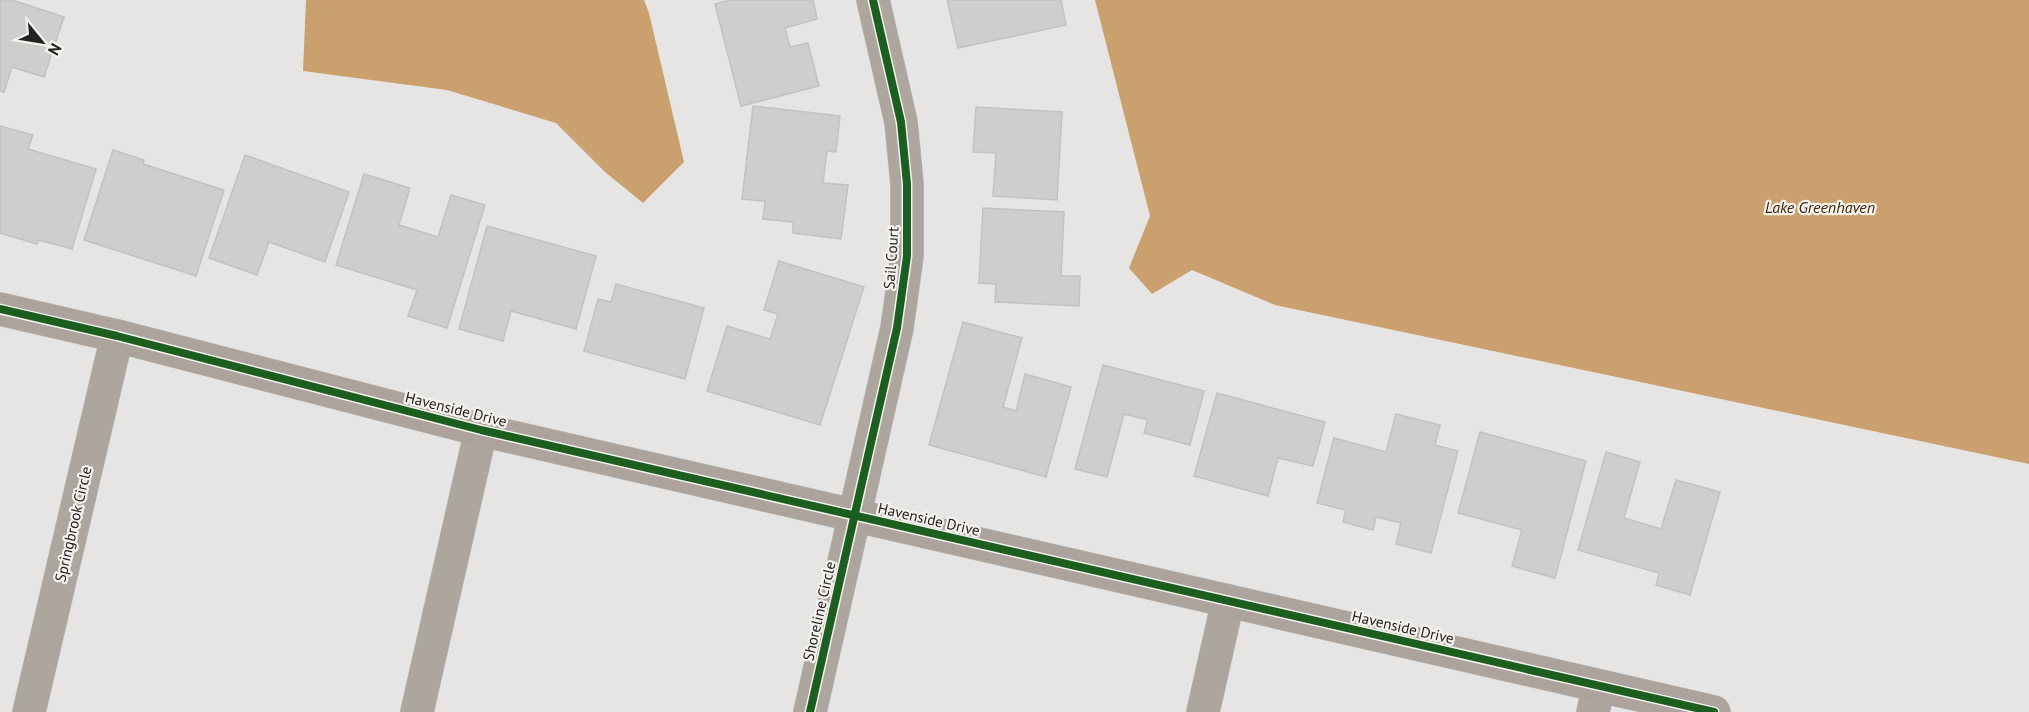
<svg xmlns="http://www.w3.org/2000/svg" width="2029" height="712" font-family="'PT Sans',sans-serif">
	<rect width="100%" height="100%" fill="#e7e5e3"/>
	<g fill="#caa16e">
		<polygon points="306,0 644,0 649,13 684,162 643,203 605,172 556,123 447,90 303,71"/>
		<polygon points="1095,0 2029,0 2029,464 1275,305 1192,270 1152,294 1129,268 1150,216"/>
	</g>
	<g fill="#cfcecc" stroke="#c3c2c0" stroke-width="1.5">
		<polygon points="0,0 12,0 64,17 44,77 12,67 4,92 0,91"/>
		<polygon points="730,0 813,0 817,19 785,28 790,47 808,43 819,86 741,106 715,4"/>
		<polygon points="947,0 1061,0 1066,25 958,48"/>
		<polygon points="753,106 840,116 836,152 827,151 823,183 848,185 841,239 793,233 793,222 763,219 765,201 742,199"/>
		<polygon points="976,107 1062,112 1057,200 993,196 996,153 973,152"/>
		<polygon points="0,126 33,135 28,149 96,169 72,249 39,240 37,244 0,233"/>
		<polygon points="113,150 144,160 143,164 224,190 196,276 84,240"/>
		<polygon points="245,155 349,192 325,262 269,242 257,275 209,258"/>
		<polygon points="364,174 410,188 399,225 438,237 451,195 485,205 447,328 408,316 417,290 336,265"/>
		<polygon points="983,208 1064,212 1061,276 1080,276 1079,306 995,302 996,284 979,283"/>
		<polygon points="487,226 596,256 576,329 511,311 503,341 459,329"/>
		<polygon points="779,261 864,287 820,425 707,391 727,326 770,339 778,314 764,310"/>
		<polygon points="616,284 704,308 685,379 584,351 598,299 611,302"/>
		<polygon points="963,322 1022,338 1003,407 1016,411 1025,374 1071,387 1046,477 929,445"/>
		<polygon points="1103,365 1204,391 1190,445 1144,433 1148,420 1124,414 1107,477 1075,469"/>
		<polygon points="1217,393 1325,422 1313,466 1278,458 1268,496 1194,476"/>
		<polygon points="1396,414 1440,425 1435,445 1458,451 1431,553 1396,544 1401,523 1376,517 1373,530 1343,522 1346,510 1317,503 1334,438 1386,452"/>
		<polygon points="1480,432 1586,461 1555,578 1512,566 1522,530 1458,513"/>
		<polygon points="1606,452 1640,462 1624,518 1661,529 1676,480 1720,492 1690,595 1656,585 1659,573 1578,550"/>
	</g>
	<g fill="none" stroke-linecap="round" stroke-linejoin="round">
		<g stroke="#c3c2c1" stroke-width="34">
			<g id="street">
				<polyline points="29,712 117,336"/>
				<polyline points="417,712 481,430"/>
				<polyline points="810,712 897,328 907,256 907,184 901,122 873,0"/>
				<polyline points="1203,712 1228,601"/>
				<polyline points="1593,712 1599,686"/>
			</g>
		</g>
		<g stroke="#c3c2c1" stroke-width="34">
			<polyline id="secondary" points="0,309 117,336 481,430 1714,712"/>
		</g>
		<use href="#street" stroke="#aca69e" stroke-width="33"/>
		<use href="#secondary" stroke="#aca49c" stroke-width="33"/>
		<g stroke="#f6f2ee" stroke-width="11">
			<g id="cycleway">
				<polyline points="0,309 117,336 481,430 1714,712"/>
				<polyline points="810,712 897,328 907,256 907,184 901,122 873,0"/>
			</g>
		</g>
		<use href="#cycleway" stroke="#1b5e20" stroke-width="8"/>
	</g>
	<g text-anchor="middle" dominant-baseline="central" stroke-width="4.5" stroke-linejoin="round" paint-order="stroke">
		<g font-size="15" fill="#242321" stroke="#f6f2ee">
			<text transform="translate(891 258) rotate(-86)">Sail Court</text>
			<text transform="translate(456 409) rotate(14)">Havenside Drive</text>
			<text transform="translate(929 519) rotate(13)">Havenside Drive</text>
			<text transform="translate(73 524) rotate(-77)">Springbrook Circle</text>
			<text transform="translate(819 611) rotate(-77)">Shoreline Circle</text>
			<text transform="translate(1403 627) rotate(13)">Havenside Drive</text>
		</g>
		<g font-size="16" font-style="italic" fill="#3c2404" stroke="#f6f2ee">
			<text x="1820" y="207">Lake Greenhaven</text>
		</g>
	</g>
	<g transform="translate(42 42) rotate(120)" stroke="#f6f2ee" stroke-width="4.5" paint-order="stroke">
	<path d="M0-4.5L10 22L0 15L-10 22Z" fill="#242321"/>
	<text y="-9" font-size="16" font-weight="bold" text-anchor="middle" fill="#242321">N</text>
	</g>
</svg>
